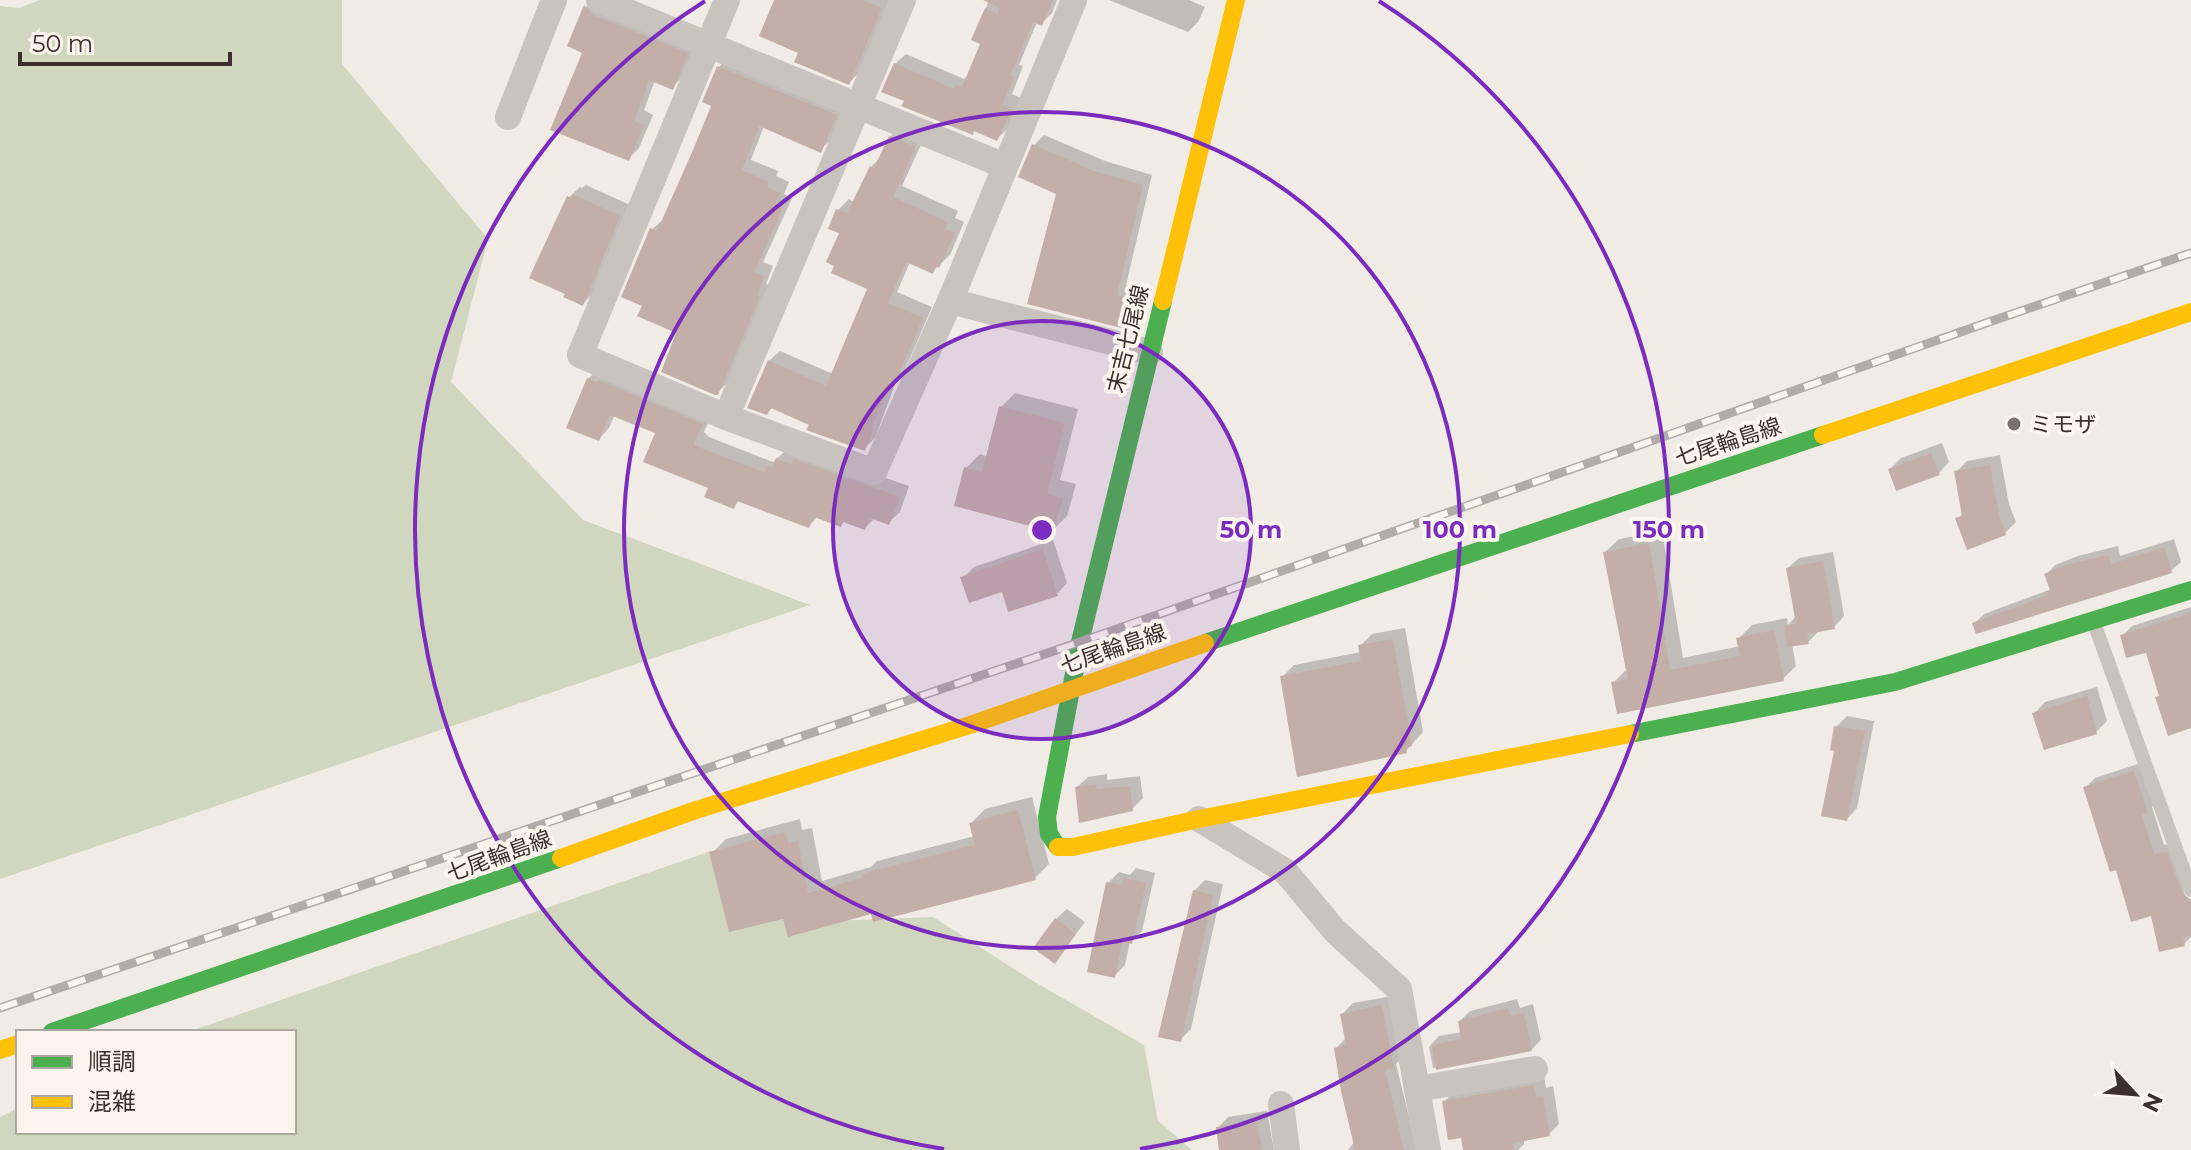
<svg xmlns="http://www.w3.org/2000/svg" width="2191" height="1150" font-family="Montserrat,'Noto Sans JP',sans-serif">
	<rect width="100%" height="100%" fill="#f0ebe5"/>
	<g fill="#d1d6bf">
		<polygon points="40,0 342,0 342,64 488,239 451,382 583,520 810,605 0,879 0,6 19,8"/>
		<polygon points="711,851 740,852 804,922 933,917 1033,981 1144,1045 1158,1121 1192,1150 0,1150 0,1117 18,1108 18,1132 294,1132 294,1032 188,1032"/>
	</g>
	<g fill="#0003">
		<polygon points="593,0 697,43 683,77 672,87 655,80 644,110 653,115 639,148 628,159 585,52 570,45 586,7"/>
		<polygon points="776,0 890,0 860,72 849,83 800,52"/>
		<polygon points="989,0 1057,0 1052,13 1041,24 1037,22 1019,65 1023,66 1012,94 1021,98 1008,128 997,139 976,130 972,133 906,100 895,64 906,54 964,79 969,74 982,43 974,39"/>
		<polygon points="1109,0 1189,0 1205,7 1198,22 1188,32"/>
		<polygon points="729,56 846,104 831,140 820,150 764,126 751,160 778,171 776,176 789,182 784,194 792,198 763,262 773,266 766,284 769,285 728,382 718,392 678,332 645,305 652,229 664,219 714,105 705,101 719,67"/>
		<polygon points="901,126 925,136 902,186 958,211 955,218 964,222 950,255 932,272 910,262 897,292 932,307 903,374 896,382 875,438 864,449 773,407 767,413 769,361 780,351 833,374 869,288 841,232 838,210 849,199 854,202 871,167 881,157 890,137"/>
		<polygon points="1044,135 1105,161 1152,175 1126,285 1146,291 1138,317 1128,328 1034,145"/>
		<polygon points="586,185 630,205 593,293 583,304 568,293 569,197 580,187 582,188"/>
		<polygon points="599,368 712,414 704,432 709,437 773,462 788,449 806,450 909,486 900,512 889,522 875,518 865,528 844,521 840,525 818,516 809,526 740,500 733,507 710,487 657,432 615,414 609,428 599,439 588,379"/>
		<polygon points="1015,393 1078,409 1060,480 1076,484 1067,516 1053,530 966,468 980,454 988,457 1001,407"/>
		<polygon points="1942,443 1949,462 1939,473 1890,469 1901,458"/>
		<polygon points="2000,455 2009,504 2016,522 2005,533 1957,519 1964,513 1956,472 1967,461"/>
		<polygon points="1662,531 1683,658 1740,646 1738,639 1752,625 1787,618 1788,625 1796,616 1788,568 1799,558 1833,552 1844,616 1834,627 1819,631 1808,642 1792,645 1796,666 1783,679 1613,683 1626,670 1605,552 1619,539"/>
		<polygon points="2174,539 2181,562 2171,571 1974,624 1984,614 2049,590 2052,588 2046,575 2055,565 2078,556 2118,546 2120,556"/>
		<polygon points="1053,540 1067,583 1057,594 1003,589 963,578 974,567"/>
		<polygon points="2191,607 2191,726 2160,695 2147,650 2122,636 2132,626"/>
		<polygon points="1405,628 1423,732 1406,751 1282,677 1294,665 1361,652 1360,646 1372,634"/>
		<polygon points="2097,687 2107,721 2096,732 2035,713 2045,702"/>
		<polygon points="1847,716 1874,721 1857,808 1847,819 1836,727"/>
		<polygon points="2144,762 2157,801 2152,807 2164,845 2177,843 2180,876 2191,920 2191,937 2184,944 2152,914 2117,867 2085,788 2095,778"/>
		<polygon points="1107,774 1107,780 1140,776 1143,798 1132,809 1077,787 1088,777"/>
		<polygon points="1032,797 1049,864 1035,878 872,911 785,916 712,853 726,839 800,819 802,830 812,828 822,881 871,867 877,861 975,836 971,823 985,809"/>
		<polygon points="1136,868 1155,873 1142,931 1130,941 1125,965 1114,976 1108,883 1119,872 1130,875"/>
		<polygon points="1205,880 1223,884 1191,1029 1180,1040 1194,891"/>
		<polygon points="1067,909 1085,922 1055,961 1056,919"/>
		<polygon points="1393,996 1404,1056 1396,1064 1411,1125 1424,1150 1348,1150 1355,1141 1336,1048 1347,1037 1342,1014 1353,1003"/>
		<polygon points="1517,999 1520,1008 1533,1004 1541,1040 1531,1050 1433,1068 1429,1047 1439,1036 1462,1032 1460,1021 1470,1011"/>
		<polygon points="1544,1076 1546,1088 1553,1086 1559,1124 1549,1134 1524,1139 1524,1144 1518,1150 1465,1150 1463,1136 1444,1102 1454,1091"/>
		<polygon points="1267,1111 1274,1150 1221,1150 1218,1128 1228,1117"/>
	</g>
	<g fill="#c3afa7">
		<polygon points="774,0 863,0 882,8 849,85 794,62 798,53 759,36"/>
		<polygon points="983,0 1053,0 1042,26 1033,22 1010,76 1014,77 1002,105 1012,109 997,141 974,131 973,135 901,106 904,101 881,92 894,63 954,89 956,85 962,87 980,44 971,40 985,8 997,14 1000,8"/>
		<polygon points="584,5 593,15 688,53 673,90 649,80 634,121 644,125 629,161 550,130 582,53 567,46"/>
		<polygon points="717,66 837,115 821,153 759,126 742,170 769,182 767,187 780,193 775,205 783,208 754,272 764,276 757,295 760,296 718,395 715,395 661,372 676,333 637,316 642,306 621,297 650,228 657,231 693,150 711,106 702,102"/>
		<polygon points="889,136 916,147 893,197 948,222 945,229 955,233 939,268 936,266 933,274 906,262 888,303 923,318 893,387 889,386 871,429 873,430 865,451 806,430 809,425 771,408 767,415 747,408 768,360 826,386 867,289 831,273 834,266 826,262 839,233 828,229 836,209 847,213 870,166 874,168"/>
		<polygon points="1032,144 1094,171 1143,185 1117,295 1137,301 1129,330 1027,304 1056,194 1018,177"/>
		<polygon points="573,194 620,216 583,306 563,297 565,294 529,278 567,196 571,198"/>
		<polygon points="587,378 597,382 598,380 703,424 694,444 698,447 764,472 766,466 772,468 776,458 791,465 794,459 900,497 889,525 870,518 865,530 843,522 841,527 814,517 809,528 737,501 734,509 704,497 708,488 643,462 655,433 610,415 599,441 566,428"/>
		<polygon points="999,406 1065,423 1047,494 1063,498 1053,532 954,506 964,467 982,472"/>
		<polygon points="1931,453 1940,475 1896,491 1888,469"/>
		<polygon points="1990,465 1999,515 2006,535 1967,550 1955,518 1962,516 1954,471"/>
		<polygon points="1649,543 1670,670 1740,656 1736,638 1774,630 1784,681 1617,714 1611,682 1628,679 1603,552"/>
		<polygon points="2164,547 2172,573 1976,634 1972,623 2046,596 2045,592 2050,590 2044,574 2066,565 2108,555 2111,564"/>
		<polygon points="1043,549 1058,596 1008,612 1002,592 969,603 960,577"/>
		<polygon points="1823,561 1835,629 1807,634 1809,644 1787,647 1784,626 1796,624 1786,568"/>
		<polygon points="2191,613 2191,728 2168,736 2155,697 2159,696 2146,653 2126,658 2120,635"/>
		<polygon points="1393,639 1412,746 1406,747 1407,753 1297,777 1280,676 1361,661 1358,645"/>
		<polygon points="2087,696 2097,734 2044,750 2032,713"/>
		<polygon points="1834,726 1865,731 1847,821 1821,816 1834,751 1830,750"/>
		<polygon points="2134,771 2148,813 2142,815 2154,854 2167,852 2182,893 2191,900 2191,936 2183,936 2185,946 2159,952 2151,916 2131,922 2116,870 2110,872 2083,787"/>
		<polygon points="1096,784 1097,789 1130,786 1133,811 1079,823 1075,787"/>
		<polygon points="1018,810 1036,880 873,922 871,914 788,937 783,919 729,932 709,852 786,832 788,843 798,841 808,893 862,878 861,874 975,845 969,823"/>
		<polygon points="1124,878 1146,883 1132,944 1122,942 1115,978 1087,972 1106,882 1122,885"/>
		<polygon points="1193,890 1213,895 1181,1042 1158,1037"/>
		<polygon points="1055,918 1076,934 1055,964 1033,948"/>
		<polygon points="1382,1005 1394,1069 1385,1070 1404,1150 1355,1150 1341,1091 1334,1048 1346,1045 1340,1014"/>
		<polygon points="1508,1008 1510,1016 1524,1013 1532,1051 1436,1070 1432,1045 1461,1039 1458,1021"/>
		<polygon points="1534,1085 1536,1097 1543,1096 1550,1136 1513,1143 1514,1150 1463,1150 1461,1138 1448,1140 1442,1101"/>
		<polygon points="1257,1121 1262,1150 1219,1150 1216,1127"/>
	</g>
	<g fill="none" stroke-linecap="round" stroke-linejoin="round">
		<polyline stroke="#c9c3be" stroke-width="14" points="2094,623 2191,890"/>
		<g stroke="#c9c3be" stroke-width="26">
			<polyline points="599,0 1005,166"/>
			<polyline points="727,0 580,355 726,417 874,472 950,301 1074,0"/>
			<polyline points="508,117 554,0"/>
			<polyline points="950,301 1150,352"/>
			<polyline points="726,417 903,0"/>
			<polyline points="1199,819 1285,871 1335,931 1399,989 1428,1150"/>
			<polyline points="1417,1089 1535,1069"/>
			<polyline points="1281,1104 1287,1150"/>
		</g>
		<g stroke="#4caf50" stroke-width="18">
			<polyline points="1205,643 1823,435"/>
			<polyline points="1630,734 1895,682 2191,590"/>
			<polyline points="1058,847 1049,834 1047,817 1080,642 1163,301"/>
			<polyline points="52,1032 561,858"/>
		</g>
		<g stroke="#ffc107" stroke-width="18">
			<polyline points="1163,301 1236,0"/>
			<polyline points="1823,435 2191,312"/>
			<polyline points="1058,847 1073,847 1199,819 1630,734"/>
			<polyline points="561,858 696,810 970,725 1205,643"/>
			<polyline points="0,1050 18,1044"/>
		</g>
		<g stroke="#b1aca8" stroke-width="9">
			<polyline id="rail" points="0,1008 1080,642 1986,323 2191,253"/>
		</g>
		<use href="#rail" stroke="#fbf5ee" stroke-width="6" stroke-dasharray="18" stroke-linecap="butt"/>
	</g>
	<circle cx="1042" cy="530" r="209" fill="#7b2cbf" fill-opacity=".12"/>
	<g fill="none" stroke="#7b2cbf" stroke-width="4">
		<circle cx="1042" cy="530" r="209"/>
		<circle cx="1042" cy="530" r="418"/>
		<path d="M944 1149A627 627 0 0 1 705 1M1379 1A627 627 0 0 1 1140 1149"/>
	</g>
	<circle fill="#7a716c" stroke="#fbf5ee" stroke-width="3" cx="2014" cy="424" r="8"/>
	<g text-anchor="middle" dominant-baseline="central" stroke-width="8" stroke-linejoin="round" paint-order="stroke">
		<g font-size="22" fill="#3b302b" stroke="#fbf5ee">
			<text transform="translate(1128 339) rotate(-76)">末吉七尾線</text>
			<text transform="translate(1728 442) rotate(-18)">七尾輪島線</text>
			<text transform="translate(1113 649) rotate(-19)">七尾輪島線</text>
			<text transform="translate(499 856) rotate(-20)">七尾輪島線</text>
		</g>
		<g font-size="22" fill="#3b302b" stroke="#fbf5ee" text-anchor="start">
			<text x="2030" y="424">ミモザ</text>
		</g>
	</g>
	<circle cx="1042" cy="530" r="12" fill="#7b2cbf" stroke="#fbf5ee" stroke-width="4"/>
	<g font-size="24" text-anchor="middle" font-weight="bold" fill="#7b2cbf" stroke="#fbf5ee" stroke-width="8" stroke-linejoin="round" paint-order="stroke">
		<text x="1251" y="538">50 m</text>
		<text x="1460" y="538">100 m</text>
		<text x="1669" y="538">150 m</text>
	</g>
	<rect x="16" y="1030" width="280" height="104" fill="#fbf5ee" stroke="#aea6a0" stroke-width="2"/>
	<rect x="32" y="1056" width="40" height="12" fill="#4caf50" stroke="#aea6a0" stroke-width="2"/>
	<text x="88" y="1070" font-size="24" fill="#3b302b">順調</text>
	<rect x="32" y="1096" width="40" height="12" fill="#ffc107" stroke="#aea6a0" stroke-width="2"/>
	<text x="88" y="1110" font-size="24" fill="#3b302b">混雑</text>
	<g transform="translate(2135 1094) rotate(116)" stroke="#fbf5ee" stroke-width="6" paint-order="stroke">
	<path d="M0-6L14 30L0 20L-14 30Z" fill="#3b302b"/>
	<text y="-12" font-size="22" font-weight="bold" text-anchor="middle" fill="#3b302b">N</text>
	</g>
	<path d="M20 52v12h210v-12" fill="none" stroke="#3b302b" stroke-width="4"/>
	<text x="32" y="52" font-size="24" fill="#3b302b" stroke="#fbf5ee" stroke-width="6" paint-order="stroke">50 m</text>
</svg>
